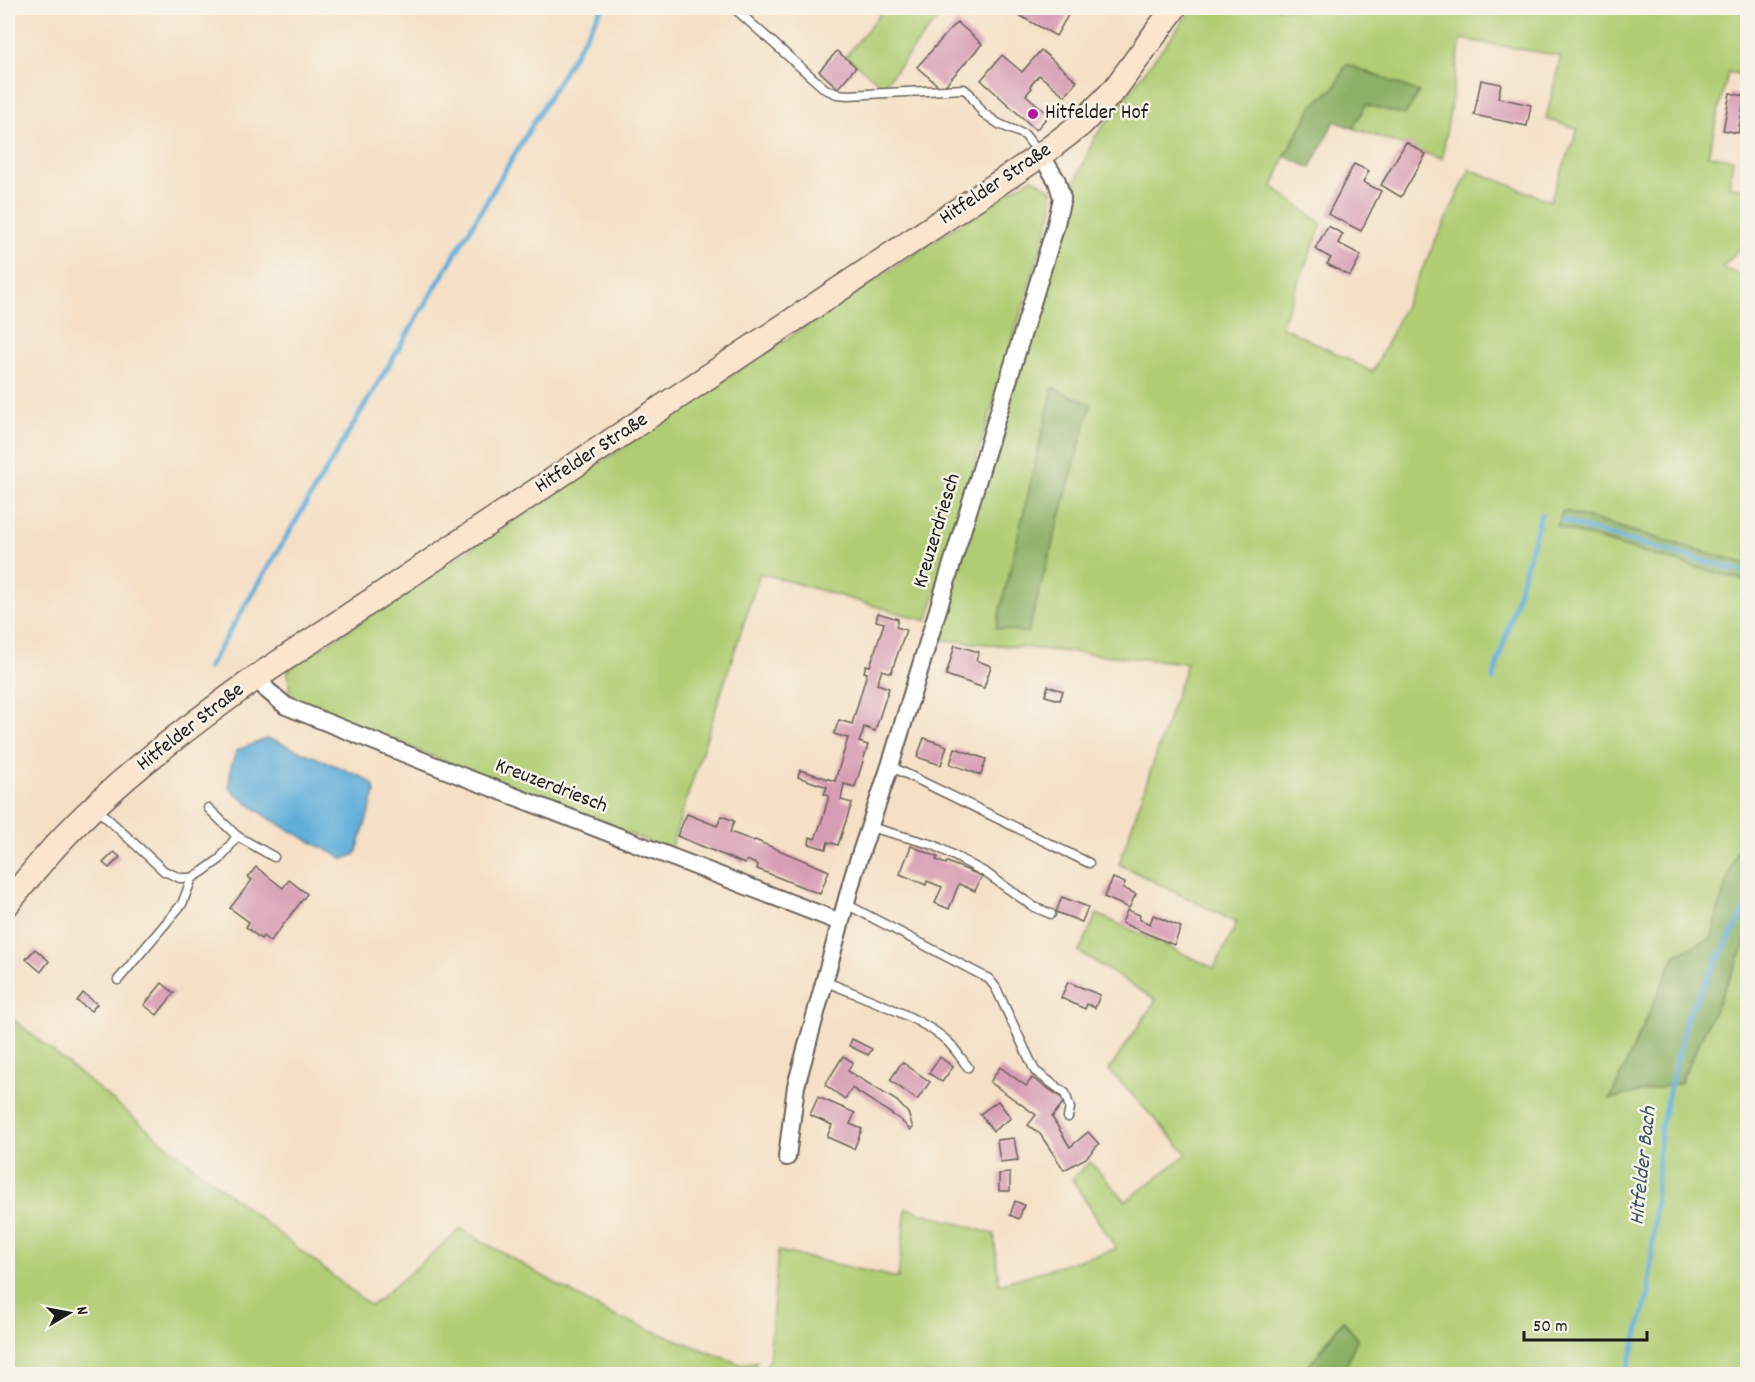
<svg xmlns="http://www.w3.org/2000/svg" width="1755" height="1382" font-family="Dekko,sans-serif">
	<rect width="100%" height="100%" fill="#f7f3e8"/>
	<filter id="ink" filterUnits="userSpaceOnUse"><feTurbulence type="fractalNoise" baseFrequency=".0167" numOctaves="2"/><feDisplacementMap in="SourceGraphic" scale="12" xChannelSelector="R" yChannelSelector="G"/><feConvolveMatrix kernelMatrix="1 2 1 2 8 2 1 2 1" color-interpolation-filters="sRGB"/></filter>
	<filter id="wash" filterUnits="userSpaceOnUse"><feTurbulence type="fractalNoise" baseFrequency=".008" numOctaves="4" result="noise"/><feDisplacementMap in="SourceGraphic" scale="24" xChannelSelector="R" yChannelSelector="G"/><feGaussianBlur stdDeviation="1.35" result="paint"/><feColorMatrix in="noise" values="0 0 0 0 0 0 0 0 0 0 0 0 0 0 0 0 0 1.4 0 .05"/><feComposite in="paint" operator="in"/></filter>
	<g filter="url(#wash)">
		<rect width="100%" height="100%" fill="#f5e0c6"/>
		<g fill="#b0cd73" stroke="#667448" stroke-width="1.5" fill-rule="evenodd">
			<polygon points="885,8 938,8 943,12 883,86 846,56"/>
			<path d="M1193,8H1747V76L1728,72L1708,155L1733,159L1729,186L1747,190V240L1722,268L1747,277V564L1564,511L1558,527L1659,557L1747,581V846L1736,852L1718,911L1712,938L1676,954L1611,1098L1680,1083L1747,941V1374H1342L1357,1339L1343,1320L1303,1374H761L769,1360L778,1251L898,1278L906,1208L994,1234L999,1284L1116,1249L1072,1179L1090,1162L1126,1201L1187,1154L1109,1070L1156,1000L1079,952L1097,914L1214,968L1237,923L1119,864L1187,663L934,639L1070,194L1095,137ZM1461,39L1561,56L1546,119L1578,129L1550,201L1470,169L1373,372L1281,326L1322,224L1273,187L1285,156L1313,105L1336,86L1346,64L1405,115L1366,105L1353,128L1442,159Z"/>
			<polygon points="1032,178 1052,190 1053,208 927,621 760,573 670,850 290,700 288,670 1005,194"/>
			<polygon points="8,1015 182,1157 371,1306 461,1229 607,1313 740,1364 757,1361 749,1374 8,1374"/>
		</g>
		<g fill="#8cb065" stroke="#546640" stroke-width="1.5">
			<polygon points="1346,64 1419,92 1405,115 1366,105 1353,128 1334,121 1311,168 1285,156 1313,105 1336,86"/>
			<polygon points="1053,388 1091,404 1028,633 996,628"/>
			<polygon points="1563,511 1747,564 1747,581 1659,557 1557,527"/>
			<polygon points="1747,846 1747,941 1680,1083 1610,1099 1676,954 1712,938 1718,911 1736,852"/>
			<polygon points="1343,1320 1357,1339 1342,1374 1303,1374"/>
		</g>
		<path fill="#61aeda" stroke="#3e657b" stroke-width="1.5" d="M266,739L276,741L360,776L373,784L375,793L356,854L344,859C304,838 262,818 229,788L231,766L237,750Z"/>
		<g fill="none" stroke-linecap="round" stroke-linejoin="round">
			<g stroke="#61aeda" stroke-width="5">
				<polyline points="1562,520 1587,529 1748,573"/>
				<path d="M208,668C340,448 470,227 602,8"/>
				<polyline points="1493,680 1541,514"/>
				<polyline points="1626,1374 1649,1293 1661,1126 1687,1016 1748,904"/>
			</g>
		</g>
		<g id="blocks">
			<g fill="#d79db4">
				<polygon points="1006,8 1072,8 1056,36"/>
				<polygon points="957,22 982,44 942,89 917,67"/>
				<polygon points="1041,50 1077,81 1065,96 1039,75 1030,86 1032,88 1026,95 1049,115 1036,130 981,80 1002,55 1022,72"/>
				<polygon points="837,51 856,67 838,88 819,71"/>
				<polygon points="1481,80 1501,84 1498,98 1531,105 1527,126 1474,115"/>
				<polygon points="1730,93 1745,96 1738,133 1723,130"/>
				<polygon points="1406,142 1426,154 1401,197 1381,185"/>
				<polygon points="1354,164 1369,171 1363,182 1381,191 1361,231 1328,214"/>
				<polygon points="1328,226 1343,234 1338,243 1361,255 1350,276 1327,264 1331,258 1315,249"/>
				<polygon points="878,613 898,619 896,627 906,630 891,673 882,670 877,684 889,688 875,731 864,727 862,735 859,742 868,745 855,787 844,784 841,800 852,803 838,845 828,842 826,849 809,844 810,837 815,839 823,817 829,796 824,794 827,787 798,777 800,770 835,781 848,738 834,734 839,720 852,724 867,673 864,672 866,665 870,666 884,623 876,621"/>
				<polygon points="955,645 979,652 976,660 991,666 984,688 946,675"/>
				<polygon points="1048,686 1063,691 1060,700 1045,696"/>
				<polygon points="924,738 947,746 941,765 917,757"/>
				<polygon points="955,748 986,759 981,775 950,764"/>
				<polygon points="687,814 717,826 722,816 734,821 730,832 754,841 755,840 829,871 820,894 757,869 758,865 747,860 745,864 677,836"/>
				<polygon points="911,846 938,857 936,860 946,864 947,862 982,876 975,891 959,884 949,909 935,903 942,887 927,881 926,885 900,874"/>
				<polygon points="114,852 120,857 109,868 103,863"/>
				<polygon points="256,867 283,888 289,880 307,894 270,942 263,936 261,939 246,927 249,922 230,908 252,880 248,877"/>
				<polygon points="1113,878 1125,883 1123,888 1136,894 1129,908 1104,897"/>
				<polygon points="1062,897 1088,907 1082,922 1056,912"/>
				<polygon points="1127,910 1140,915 1139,919 1150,924 1153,915 1181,927 1174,945 1122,923"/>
				<polygon points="35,949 49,961 41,972 26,959"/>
				<polygon points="1068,982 1100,995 1095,1008 1087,1004 1085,1009 1061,998"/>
				<polygon points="162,983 174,993 157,1015 144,1005"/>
				<polygon points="83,993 97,1004 91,1011 77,1001"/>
				<polygon points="852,1039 872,1049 868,1055 849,1046"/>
				<polygon points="843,1056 853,1062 848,1071 897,1101 908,1113 913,1128 910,1130 901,1120 852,1088 845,1099 825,1085"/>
				<polygon points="940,1057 953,1067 942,1082 929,1073"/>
				<polygon points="902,1062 930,1082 917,1100 890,1080"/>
				<polygon points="1000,1067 1026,1086 1032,1078 1065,1100 1052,1117 1070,1147 1088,1132 1099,1144 1086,1158 1064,1170 1040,1134 1028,1125 1036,1115 990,1082"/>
				<polygon points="818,1097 855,1113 850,1124 862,1129 854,1149 827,1137 832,1125 810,1115"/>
				<polygon points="998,1101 1011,1118 993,1131 980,1114"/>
				<polygon points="1014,1138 1018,1160 1000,1162 997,1140"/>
				<polygon points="1010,1173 1010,1191 999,1191 999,1174"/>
				<polygon points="1015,1201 1024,1205 1019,1219 1010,1215"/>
			</g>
		</g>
	</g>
	<g filter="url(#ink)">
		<use href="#blocks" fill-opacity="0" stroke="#686158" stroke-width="1.5"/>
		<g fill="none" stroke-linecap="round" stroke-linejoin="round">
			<g stroke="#686158" stroke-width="11">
				<g id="lane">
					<polyline points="734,8 825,89 837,94 848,95 964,89 969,93 983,113 999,124 1025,135 1039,153"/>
					<polyline points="890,766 1089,863"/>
					<polyline points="95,807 164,871 180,878 192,878 202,872 220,859 237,836 274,857"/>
					<polyline points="208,808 237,836"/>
					<polyline points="870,827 934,845 986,873 1034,907 1051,914"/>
					<polyline points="846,904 989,979 996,988 1035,1071 1065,1093 1070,1108 1068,1117"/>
					<polyline points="118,980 182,904 192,878"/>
					<path d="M824,981C859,996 920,1016 947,1041C955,1048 961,1059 968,1067"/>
				</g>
			</g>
			<g stroke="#686158" stroke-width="20">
				<g id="street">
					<polyline points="257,677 267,690 286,706 433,765 840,922"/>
					<polyline points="787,1157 796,1086 854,873 890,766 1055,228 1062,198 1057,181 1041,155"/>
				</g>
			</g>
			<g stroke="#686158" stroke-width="27">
				<path id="secondary" d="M8,903C25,882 42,860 61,840C119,778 188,727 257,677L1041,155L1081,124L1115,89L1174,8"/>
			</g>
			<use href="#lane" stroke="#fff" stroke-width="8"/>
			<use href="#street" stroke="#fff" stroke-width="16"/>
			<use href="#secondary" stroke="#fce5cf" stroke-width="24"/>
		</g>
	</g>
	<circle fill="#b5179e" stroke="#f7f3e8" stroke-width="2" cx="1033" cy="114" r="6"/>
	<g text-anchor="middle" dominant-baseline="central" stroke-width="5" stroke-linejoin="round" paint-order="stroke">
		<g font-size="21" fill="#1c1c1c" stroke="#f7f3e8" text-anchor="start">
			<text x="1045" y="114">Hitfelder Hof</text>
		</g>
		<g font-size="21" fill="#1c1c1c" stroke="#f7f3e8">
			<text transform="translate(996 185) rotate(-34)">Hitfelder Straße</text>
			<text transform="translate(592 454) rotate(-33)">Hitfelder Straße</text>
			<text transform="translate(938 531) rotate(-73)">Kreuzerdriesch</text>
			<text transform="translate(191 728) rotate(-38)">Hitfelder Straße</text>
			<text transform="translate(551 787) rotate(21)">Kreuzerdriesch</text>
		</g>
		<g font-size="22" font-style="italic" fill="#385668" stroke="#f7f3e8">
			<text transform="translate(1644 1166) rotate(-84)">Hitfelder Bach</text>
		</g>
	</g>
	<rect width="1755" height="1382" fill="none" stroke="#f7f3e8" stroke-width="30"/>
	<g transform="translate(69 1313) rotate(80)" stroke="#f7f3e8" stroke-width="4.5" paint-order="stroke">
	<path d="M0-4.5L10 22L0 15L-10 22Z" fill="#1c1c1c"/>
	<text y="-9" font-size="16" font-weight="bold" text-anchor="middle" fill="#1c1c1c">N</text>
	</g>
	<path d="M1524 1331v9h123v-9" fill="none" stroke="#1c1c1c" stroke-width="3"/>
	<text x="1533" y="1331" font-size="18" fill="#1c1c1c" stroke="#f7f3e8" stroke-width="4.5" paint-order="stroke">50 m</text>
</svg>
